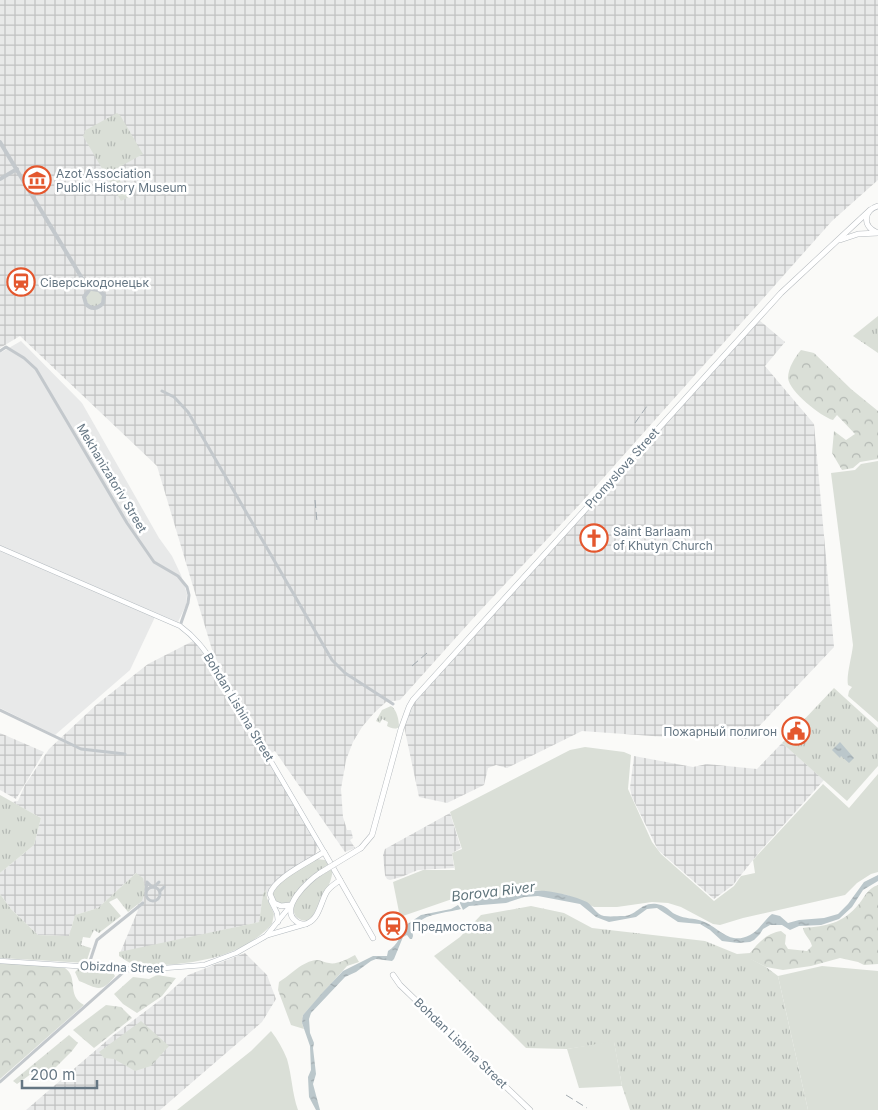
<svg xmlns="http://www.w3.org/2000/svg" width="878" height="1110" font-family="Inter,sans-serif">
	<defs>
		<pattern id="industrial-grid" width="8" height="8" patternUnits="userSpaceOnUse" patternTransform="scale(1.25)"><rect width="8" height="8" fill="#e8e9e9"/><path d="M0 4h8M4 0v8" fill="none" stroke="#c0c1c2"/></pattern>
		<pattern id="grass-tufts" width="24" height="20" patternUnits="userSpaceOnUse" patternTransform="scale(1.25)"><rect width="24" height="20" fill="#dadfd7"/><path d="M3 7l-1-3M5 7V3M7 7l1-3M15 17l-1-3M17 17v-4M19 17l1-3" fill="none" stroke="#b4b9b4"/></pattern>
		<pattern id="forest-crowns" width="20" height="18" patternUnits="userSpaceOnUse" patternTransform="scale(1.25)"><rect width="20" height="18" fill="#dadfd7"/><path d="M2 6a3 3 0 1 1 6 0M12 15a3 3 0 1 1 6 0" fill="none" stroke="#b4b9b4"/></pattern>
		<pattern id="water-ripples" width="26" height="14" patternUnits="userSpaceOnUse" patternTransform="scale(1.25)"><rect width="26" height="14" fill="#bbc7cb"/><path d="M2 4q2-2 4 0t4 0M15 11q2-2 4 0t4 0" fill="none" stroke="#9ca6aa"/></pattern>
	</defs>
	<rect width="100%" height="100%" fill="#fafaf8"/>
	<g fill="#e8e9e9">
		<polygon points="21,341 82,403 159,538 172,556 181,575 187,594 186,605 178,622 0,546 0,353"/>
		<polygon points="0,550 155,617 130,670 55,735 0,708"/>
	</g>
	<g fill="url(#industrial-grid)">
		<polygon points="0,0 878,0 878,180 832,221 581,503 478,613 400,700 386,702 374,713 362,727 353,742 346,760 341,789 343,817 347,830 351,830 353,838 350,840 355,848 345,852 275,751 269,754 252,723 254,721 234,694 213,653 157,466 20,336 0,348"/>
		<polygon points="759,320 785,342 765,366 814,424 834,647 747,739 694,734 680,738 582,731 507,768 496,765 488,768 484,785 447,803 419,797 404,726 412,705"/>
		<polygon points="195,640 206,654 318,845 315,856 271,885 265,896 263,895 259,922 120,953 138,910 136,873 98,908 75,915 69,936 38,935 11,909 0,894 0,873 34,845 41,818 12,802 18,801 25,785 49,749 96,705 148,664"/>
		<polygon points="0,733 44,752 16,799 0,790"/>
		<polygon points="782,743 824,780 761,850 733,885 714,899 658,850 632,797 630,788 634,756 693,767 707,764 757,769"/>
		<polygon points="450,813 461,848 452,853 454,868 418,870 401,877 390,880 387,879 385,875 383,855 385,849"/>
		<polygon points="245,953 267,975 276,999 262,1022 160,1110 26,1110 111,1037 163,998 188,975"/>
	</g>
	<g fill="url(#grass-tufts)">
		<polygon points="117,113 120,115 143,154 114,170 129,197 121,201 83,136 85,133 84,131"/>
		<circle cx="94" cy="298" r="8"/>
		<polygon points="878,316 878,353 853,336"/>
		<polygon points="834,688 878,728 878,766 847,801 782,743"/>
		<path d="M391,706C397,710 399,720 399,727C395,730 391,728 387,726L388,722L382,719L380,723L376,721L382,710Z"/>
		<polygon points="0,795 41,818 34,845 0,873"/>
		<polygon points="316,859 325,860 329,864 304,882 289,903 285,905 274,901 272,890 281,880"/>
		<path d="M332,869C335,879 316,912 309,921C304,921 298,920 295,915C285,898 321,875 332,869Z"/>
		<polygon points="136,873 143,878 145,887 144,895 142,901 128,912 117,898 109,902 121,916 99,933 94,930 90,938 83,937 81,945 91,948 86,963 0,958 0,894 11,909 38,935 69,936 75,915 98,908"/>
		<path d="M266,889L267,898L274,914L272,924C246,954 201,963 163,965C155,966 144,967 136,965C130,964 124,959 119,956V952L259,922L263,894Z"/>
		<polygon points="531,906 564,913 592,928 705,941 737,954 750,953 751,959 766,967 778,976 808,1110 630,1110 622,1086 614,1042 567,1049 526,1048 434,956 460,937 481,915"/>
		<path d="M78,969L112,971L115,976C101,994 97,988 79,981L75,972Z"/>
	</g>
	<g fill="url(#forest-crowns)">
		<path d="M801,350L814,353L851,389L878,411V459L860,462L853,468L842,470L832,453L834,431L846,440L855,434L837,415L833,420C821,417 789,391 788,378C788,368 795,357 801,350Z"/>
		<path d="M878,885V964L864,965L858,962L840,958L811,966L783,970L766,967L750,959V953C758,943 767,933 781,931L786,935L785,944L788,949L807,951L812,946C810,938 804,935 803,928C827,926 842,924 859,904C866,895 867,889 878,885Z"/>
		<path d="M355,955L359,962L347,966L303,1015L302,1023L304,1029L291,1025L278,990L279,982C291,975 302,961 317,960C321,960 325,963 329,963C336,965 348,959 355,955Z"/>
		<path d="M0,962L65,968C79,978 66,995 84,1005L0,1079Z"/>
		<polygon points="157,975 176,978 162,996 137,1013 123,1004 114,994 133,977 149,979"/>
		<polygon points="106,1005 121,1007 132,1018 94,1048 73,1030"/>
		<polygon points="141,1021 169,1046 151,1066 135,1071 114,1059 104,1058 99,1052"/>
		<polygon points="69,1035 78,1043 72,1051 42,1081 34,1078 31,1074 17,1084 13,1081"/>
	</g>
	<g fill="#dadfd7">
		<path d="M878,461V722L848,696L849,691L852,687L848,685C846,676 852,656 853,645L831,473L855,470L861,464Z"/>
		<polygon points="585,747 624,752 631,755 628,789 652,842 661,854 714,901 734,886 741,876 755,873 753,860 823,784 849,808 878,774 878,872 871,874 857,883 845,895 743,918 720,925 713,924 681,907 668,903 652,902 617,907 594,907 567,895 535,890 526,891 507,897 458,897 400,917 393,882 423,870 455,870 452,853 462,849 450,812 570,750"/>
		<polygon points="822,966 878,971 878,1110 808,1110 778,976"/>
		<path d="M271,1031C278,1040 283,1049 287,1059C292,1076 292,1093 298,1110H177L251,1051Z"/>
		<polygon points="614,1041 622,1086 579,1088 567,1049"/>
	</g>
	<g fill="url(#water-ripples)">
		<polygon points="840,742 854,758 849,763 841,756 840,758 832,750"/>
		<path d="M878,875V881L863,890L852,907L839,919L821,925L799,926L790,930L782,925H770L763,929L760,934L754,940L750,942L738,943L722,941L710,930L700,924L678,922L657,908L647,909L636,917L609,922L596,917L580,904L538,896L524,897L506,903L469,906L463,910L459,901L461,899C472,901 483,898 494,897C499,897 504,898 509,897C523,893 532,890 546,891C560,893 574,896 587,902C593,906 597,915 604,916C610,917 618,916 623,916C638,916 641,899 661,905C668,907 671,913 677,915C685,919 694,918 702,921C719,927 729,946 750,935C759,931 764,920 772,914L780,916L788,923L799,920L824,918L838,914L848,904L864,882Z"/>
		<path d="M458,905L461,909C447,913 424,913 415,926L414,925L412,928L413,936L412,939H410L407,935L403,937L394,959L392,961L376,959L371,961L356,972L345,977L311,1013L309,1019L310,1033L314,1043L313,1048L316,1074L313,1084L320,1110H316L309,1097L308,1077L311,1070L310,1046L302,1023L303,1015L323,992L343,971L373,956H387L388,951C398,945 401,935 406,925L421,915L451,909Z"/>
	</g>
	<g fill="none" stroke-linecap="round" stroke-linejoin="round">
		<g stroke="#b3babf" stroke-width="5.5">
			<g id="secondary">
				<path d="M0,548L180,626C195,637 204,649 214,664L324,852"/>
				<polyline points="271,901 277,913 278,922"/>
				<polyline points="268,935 306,924"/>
				<polyline points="0,961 138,970 204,965 236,953 266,936 291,905"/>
			</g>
		</g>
		<g stroke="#b5babe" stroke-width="6">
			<g id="primary">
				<path d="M876,232C862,226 864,210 878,206"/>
				<polyline points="840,240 858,234 878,233"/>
				<polyline points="361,848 372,835 401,729 409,707 413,700 781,293 870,210"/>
				<path d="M320,873C309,880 277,909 297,922C300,924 305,925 308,923C319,918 321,902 326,893C329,887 335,884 340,880"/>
				<path d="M291,905L281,906L274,903L270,894C274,878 311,861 324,852L373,938"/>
				<polyline points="393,975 400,985 530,1110"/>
			</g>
		</g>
		<g stroke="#c3c8cc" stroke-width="3">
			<polyline points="0,351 6,347 24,358 36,369 127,523 154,562 178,576 187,587 189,595 188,603 180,626"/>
			<polyline points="162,391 174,397 188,412 332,660 345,673 393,704"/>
			<polyline points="0,710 81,749 125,754"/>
			<circle cx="153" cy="894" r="7"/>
			<polyline points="154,887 159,882"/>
			<polyline points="146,890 147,882 152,887"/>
			<polyline points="160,891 164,887"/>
			<polyline points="88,967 97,940 143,903"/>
			<polyline points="0,1082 126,970"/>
		</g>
		<g stroke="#c3c8cc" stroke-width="4">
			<path d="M0,142L89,290L84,297L86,304C91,310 98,309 103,303L104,295L99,290L92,289"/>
			<polyline points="0,179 17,169"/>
		</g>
		<use href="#secondary" stroke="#fff" stroke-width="4.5"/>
		<use href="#primary" stroke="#fff" stroke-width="5"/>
		<g stroke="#a2aab0" stroke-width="1" stroke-dasharray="8 4" stroke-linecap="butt">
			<polyline points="635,423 647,406"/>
			<polyline points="315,500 317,522"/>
			<polyline points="412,666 427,653"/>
			<polyline points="566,1095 587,1108"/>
		</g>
		<g stroke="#b5babe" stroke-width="6" stroke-linecap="butt">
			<polyline id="primary-bridge" points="320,873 361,848"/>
		</g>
		<use href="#primary-bridge" stroke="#fff" stroke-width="5"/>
	</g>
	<defs>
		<g id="museum-ring" transform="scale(1.4375)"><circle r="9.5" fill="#fff" stroke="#e4572e" stroke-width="1.5"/><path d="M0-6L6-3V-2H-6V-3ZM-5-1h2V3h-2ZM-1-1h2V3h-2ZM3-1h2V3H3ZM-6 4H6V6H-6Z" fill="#e4572e"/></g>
		<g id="station-ring" transform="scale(1.4375)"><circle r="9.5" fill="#fff" stroke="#e4572e" stroke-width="1.5"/><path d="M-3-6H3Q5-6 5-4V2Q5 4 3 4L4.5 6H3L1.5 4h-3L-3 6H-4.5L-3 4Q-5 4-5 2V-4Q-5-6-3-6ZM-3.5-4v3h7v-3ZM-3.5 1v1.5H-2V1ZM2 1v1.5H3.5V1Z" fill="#e4572e"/></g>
		<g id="church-ring" transform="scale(1.4375)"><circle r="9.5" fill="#fff" stroke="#e4572e" stroke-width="1.5"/><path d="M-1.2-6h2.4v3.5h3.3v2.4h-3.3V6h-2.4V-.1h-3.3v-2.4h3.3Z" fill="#e4572e"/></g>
		<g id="civic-ring" transform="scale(1.4375)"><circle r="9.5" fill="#fff" stroke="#e4572e" stroke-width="1.5"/><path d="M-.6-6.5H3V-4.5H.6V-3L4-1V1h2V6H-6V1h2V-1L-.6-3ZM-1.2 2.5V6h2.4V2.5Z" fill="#e4572e"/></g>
	</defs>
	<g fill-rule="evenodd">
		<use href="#museum-ring" x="37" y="180"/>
		<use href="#station-ring" x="21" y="282"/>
		<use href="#church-ring" x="594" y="538"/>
		<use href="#civic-ring" x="796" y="731"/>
		<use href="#station-ring" x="393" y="926"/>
	</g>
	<g text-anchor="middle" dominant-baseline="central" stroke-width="5" stroke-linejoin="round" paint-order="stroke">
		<g font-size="12" fill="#657683" stroke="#fff" text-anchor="start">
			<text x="56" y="173">Azot Association<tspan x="56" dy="14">Public History Museum</tspan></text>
			<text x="40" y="282">Сіверськодонецьк</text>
			<text x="613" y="531">Saint Barlaam<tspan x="613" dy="14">of Khutyn Church</tspan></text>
			<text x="777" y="731" text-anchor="end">Пожарный полигон</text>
			<text x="412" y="926">Предмостова</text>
		</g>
		<g font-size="12" fill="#657683" stroke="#fff">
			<text transform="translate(622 468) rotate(-48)">Promyslova Street</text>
			<text transform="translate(112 478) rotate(59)">Mekhanizatoriv Street</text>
			<text transform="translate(239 707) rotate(59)">Bohdan Lishina Street</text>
			<text transform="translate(122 967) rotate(2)">Obizdna Street</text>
			<text transform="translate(461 1043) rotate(44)">Bohdan Lishina Street</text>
		</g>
		<g font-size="14" font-style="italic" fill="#60757c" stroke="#fff">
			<text transform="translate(493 891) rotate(-7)">Borova River</text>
		</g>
	</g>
	<path d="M22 1080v8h75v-8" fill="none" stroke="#657683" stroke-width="2.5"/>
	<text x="30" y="1080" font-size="15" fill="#657683" stroke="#ffffff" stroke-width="4" paint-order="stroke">200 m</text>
</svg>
